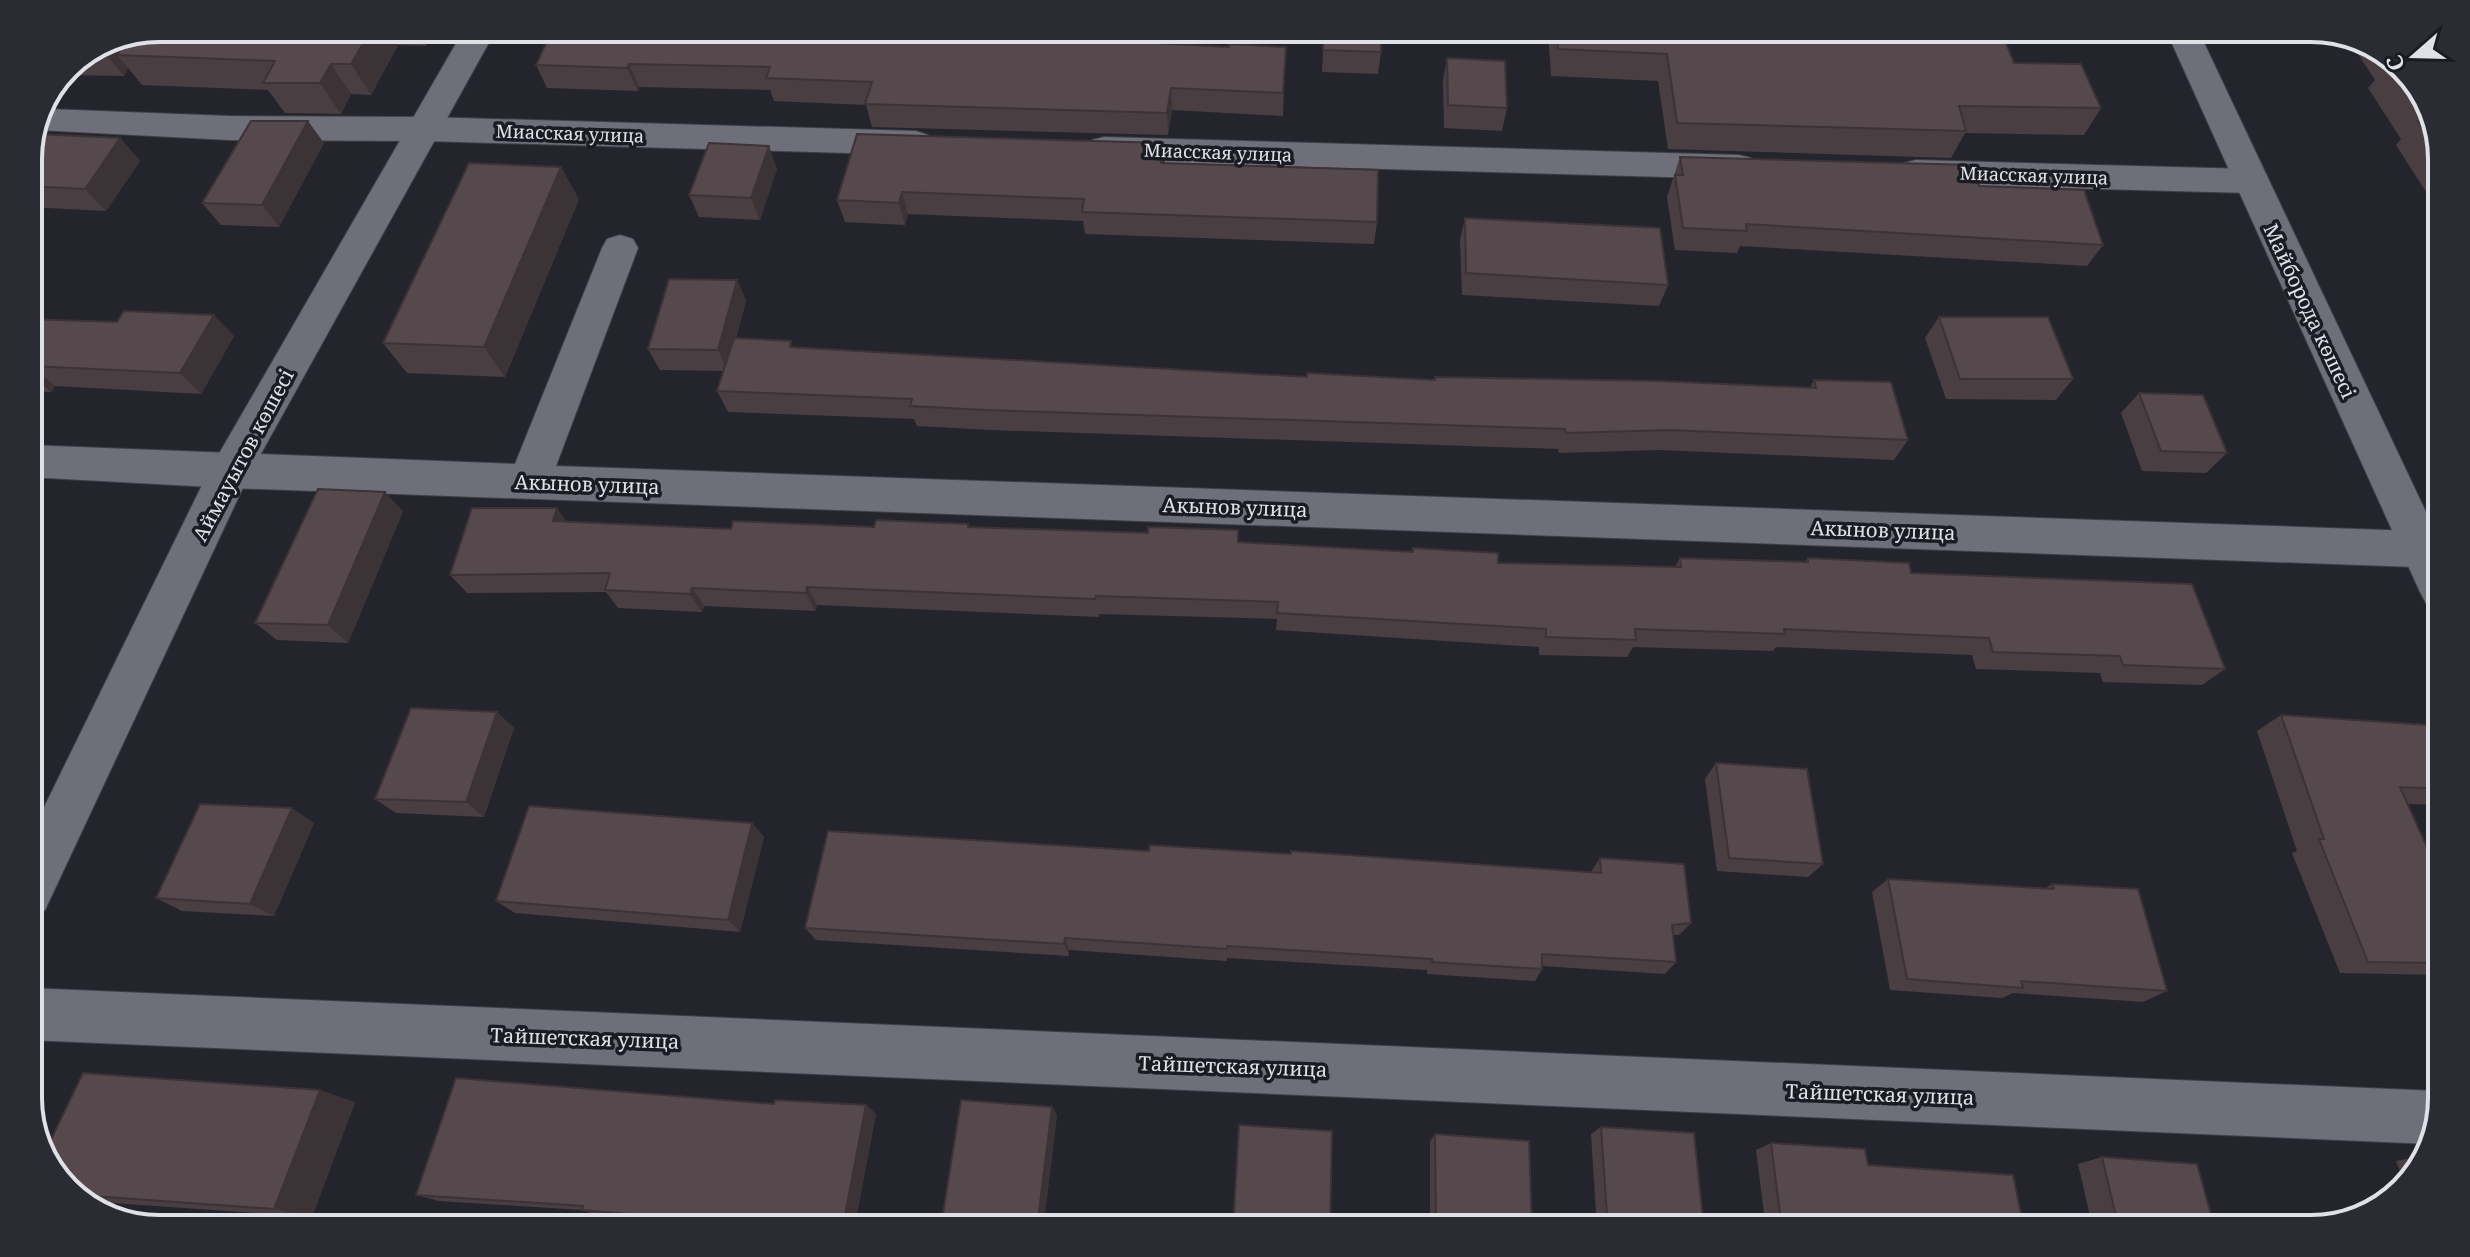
<svg xmlns="http://www.w3.org/2000/svg" width="2470" height="1257" font-family="'Noto Serif',serif">
	<rect width="100%" height="100%" fill="#24242d"/>
	<g fill="none" stroke-linecap="round" stroke-linejoin="round">
		<g stroke="#404047" stroke-width="2">
			<g id="street">
				<polygon points="48,109 229,116 426,117 916,131 928,135 933,143 928,151 916,155 426,141 229,140 38,130"/>
				<polygon points="1104,137 1739,155 1751,158 1757,167 1751,176 1739,179 1104,161 1092,158 1087,149 1092,140"/>
				<polygon points="1916,160 2249,169 2262,172 2267,181 2262,190 2249,193 1916,184 1903,181 1898,172 1903,163"/>
				<polygon points="620,235 633,239 638,248 556,466 2442,532 2442,568 230,488 28,477 28,445 515,464 602,248 607,239"/>
				<polygon points="28,988 2437,1091 2442,1093 2442,1098 2431,1144 28,1040"/>
			</g>
		</g>
		<g stroke="#404047" stroke-width="2">
			<g id="secondary">
				<polygon points="465,28 497,28 248,477 45,910 28,916 28,840 209,471"/>
				<polygon points="2165,28 2197,28 2442,546 2442,610 2427,605 2420,592"/>
			</g>
		</g>
		<use href="#street" fill="#6f6f7a" fill-rule="evenodd"/>
		<use href="#secondary" fill="#6f6f7a" fill-rule="evenodd"/>
	</g>
	<g fill="#493f42">
		<polygon points="159,28 436,28 426,46 398,45 371,95 351,94 341,114 285,113 268,90 142,85 128,68 124,76 63,75 67,66"/>
		<polygon points="553,28 973,28 972,34 1229,47 1286,47 1283,116 1172,110 1168,135 872,127 866,105 774,101 770,90 639,87 638,91 547,88 536,65"/>
		<polygon points="1324,28 1381,52 1378,74 1322,72"/>
		<polygon points="1549,28 2000,28 2014,63 2101,108 2084,135 1965,133 1951,158 1668,149 1658,81 1551,76 1548,32"/>
		<polygon points="2346,36 2369,42 2420,87 2442,151 2442,202 2435,192 2426,192 2396,145 2401,139 2368,88 2375,80"/>
		<polygon points="1447,58 1507,108 1502,131 1444,128 1443,81"/>
		<polygon points="120,138 140,161 106,211 28,207 28,151"/>
		<polygon points="324,143 279,227 221,225 202,203"/>
		<polygon points="1163,143 1165,163 1377,222 1374,244 1085,234 1083,221 908,214 905,225 845,222 837,200"/>
		<polygon points="1680,157 1979,186 2103,245 2087,266 1740,246 1737,253 1675,250 1667,197"/>
		<polygon points="777,169 760,220 699,217 689,195"/>
		<polygon points="579,199 505,377 407,373 383,343"/>
		<polygon points="1465,218 1668,285 1659,306 1462,295 1460,240"/>
		<polygon points="737,280 746,301 736,338 794,347 1307,377 1810,388 1814,380 1908,440 1894,460 1660,450 1559,453 1558,449 990,430 917,426 914,419 728,412 717,391 724,371 660,370 648,349"/>
		<polygon points="1939,317 2073,379 2056,400 1946,399 1925,338"/>
		<polygon points="28,319 234,336 201,394 55,386 51,392 28,391"/>
		<polygon points="2139,393 2227,453 2206,473 2142,471 2121,413"/>
		<polygon points="403,511 348,643 277,640 255,623"/>
		<polygon points="567,522 731,529 874,527 968,524 970,527 1412,552 1413,548 1498,563 1675,567 1680,558 1805,562 1808,558 1911,573 2225,669 2202,685 2103,682 2100,673 1976,669 1972,655 1776,647 1773,651 1633,647 1627,657 1539,655 1539,647 1276,630 1277,619 1099,614 1099,617 817,605 815,611 704,606 702,612 618,608 606,592 467,593 450,575"/>
		<polygon points="497,712 514,728 484,817 396,813 375,799"/>
		<polygon points="2281,715 2442,726 2442,805 2407,804 2442,881 2442,975 2340,973 2292,853 2297,851 2257,731"/>
		<polygon points="1716,763 1823,864 1808,877 1717,871 1705,779"/>
		<polygon points="314,823 274,916 182,911 156,898"/>
		<polygon points="752,823 764,837 740,932 515,913 496,901"/>
		<polygon points="1149,851 1291,854 1591,872 1600,858 1691,923 1679,935 1673,935 1676,962 1665,974 1542,966 1542,969 1535,981 1427,974 1427,970 1227,958 1227,961 1069,950 1069,956 816,940 805,928"/>
		<polygon points="1888,879 2044,889 2052,884 2167,991 2143,1002 2013,993 2002,998 1890,990 1872,892"/>
		<polygon points="355,1102 312,1217 84,1201 50,1170"/>
		<polygon points="774,1104 866,1105 876,1114 854,1229 837,1229 693,1219 692,1223 600,1216 582,1210 439,1201 416,1195"/>
		<polygon points="1052,1107 1057,1115 1043,1229 1005,1229 950,1225 942,1220"/>
		<polygon points="1601,1127 1704,1229 1597,1229 1591,1134"/>
		<polygon points="1435,1134 1532,1229 1430,1229 1430,1141"/>
		<polygon points="1771,1143 1868,1165 2024,1229 1766,1229 1756,1150"/>
		<polygon points="2429,1154 2428,1156 2404,1182 2396,1161"/>
		<polygon points="2102,1157 2215,1229 2093,1229 2078,1164"/>
	</g>
	<g fill="#3c3336">
		<polygon points="372,28 388,28 398,45 371,95 351,64"/>
		<polygon points="415,28 436,28 426,46"/>
		<polygon points="963,28 973,28 966,56 962,33"/>
		<polygon points="152,31 117,55 128,68 124,76 103,51"/>
		<polygon points="331,64 351,94 341,114 320,83"/>
		<polygon points="629,64 639,87 638,91 627,68"/>
		<polygon points="1171,88 1172,110 1168,135 1167,113"/>
		<polygon points="308,121 324,143 279,227 262,205"/>
		<polygon points="120,138 140,161 106,211 85,189"/>
		<polygon points="1163,143 1165,165 1161,163"/>
		<polygon points="769,146 777,169 760,220 751,198"/>
		<polygon points="561,167 579,199 505,377 484,347"/>
		<polygon points="902,192 908,214 905,225 899,203"/>
		<polygon points="737,280 746,301 728,371 718,350"/>
		<polygon points="214,315 234,336 201,394 180,373"/>
		<polygon points="31,366 55,386 51,392 28,372 28,369"/>
		<polygon points="385,492 403,511 348,643 328,625"/>
		<polygon points="557,508 571,527 553,521"/>
		<polygon points="28,539 40,548 28,569"/>
		<polygon points="807,587 817,605 815,611 806,593"/>
		<polygon points="692,588 704,606 702,612 690,594"/>
		<polygon points="497,712 514,728 484,817 466,802"/>
		<polygon points="292,808 314,823 274,916 250,904"/>
		<polygon points="752,823 764,837 740,932 728,920"/>
		<polygon points="1065,938 1069,950 1069,956 1064,944"/>
		<polygon points="320,1090 355,1102 312,1217 274,1209"/>
		<polygon points="866,1105 876,1114 854,1229 852,1229 843,1225"/>
		<polygon points="1052,1107 1057,1115 1043,1229 1039,1229 1037,1227"/>
		<polygon points="677,1214 693,1219 692,1223 676,1218"/>
	</g>
	<g fill="#55494d" stroke="#3c3336" stroke-width="2">
		<polygon points="159,28 372,28 351,64 331,64 320,83 263,83 275,61 117,55 127,41"/>
		<polygon points="553,28 963,28 962,33 1229,47 1229,44 1286,47 1283,93 1171,88 1167,113 865,104 872,82 766,78 770,67 629,64 627,68 536,65"/>
		<polygon points="1324,28 1381,28 1381,52 1323,50"/>
		<polygon points="1556,28 2000,28 2014,63 2081,64 2101,108 1959,106 1966,131 1677,123 1667,54 1558,49"/>
		<polygon points="1447,58 1505,61 1507,108 1448,105"/>
		<polygon points="2389,64 2394,64 2420,87 2442,151 2442,158 2418,121 2427,121"/>
		<polygon points="251,121 308,121 262,205 202,203"/>
		<polygon points="36,134 120,138 85,189 28,186 28,151"/>
		<polygon points="857,134 1163,143 1161,163 1378,170 1377,222 1082,212 1084,199 902,192 899,203 837,200"/>
		<polygon points="709,143 769,146 751,198 689,195"/>
		<polygon points="1680,157 1973,165 1979,186 2084,190 2103,245 1746,224 1747,231 1683,228 1675,175 1683,175"/>
		<polygon points="469,163 561,167 484,347 383,343"/>
		<polygon points="1465,218 1660,228 1668,285 1466,273"/>
		<polygon points="669,279 737,280 718,350 648,349"/>
		<polygon points="124,311 214,315 180,373 31,366 28,369 28,319 117,322"/>
		<polygon points="1939,317 2048,317 2073,379 1960,379"/>
		<polygon points="734,338 791,341 790,347 1307,377 1307,373 1435,380 1435,377 1659,381 1816,388 1814,380 1891,382 1908,440 1669,430 1566,433 1565,429 985,410 910,406 912,399 717,391"/>
		<polygon points="2139,393 2203,395 2227,453 2161,451"/>
		<polygon points="318,489 385,492 328,625 255,623"/>
		<polygon points="472,508 557,508 553,521 731,529 733,521 874,527 876,520 968,524 968,527 1148,533 1148,527 1238,530 1238,542 1413,552 1413,548 1498,553 1498,563 1681,567 1680,558 1808,562 1808,558 1909,563 1911,573 2192,584 2225,669 2123,665 2120,656 1993,652 1989,638 1784,629 1785,634 1635,629 1636,640 1546,637 1546,629 1277,613 1278,602 1096,596 1095,599 807,587 806,593 692,588 690,594 605,590 610,573 450,575"/>
		<polygon points="411,708 497,712 466,802 375,799"/>
		<polygon points="2281,715 2442,726 2442,789 2400,787 2442,881 2442,963 2368,962 2319,839 2324,839"/>
		<polygon points="1716,763 1807,769 1823,864 1729,858"/>
		<polygon points="200,804 292,808 250,904 156,898"/>
		<polygon points="529,806 752,823 728,920 496,901"/>
		<polygon points="828,831 1149,851 1150,845 1291,854 1291,851 1601,873 1600,858 1684,864 1691,923 1672,925 1676,962 1542,954 1542,969 1432,962 1432,959 1227,946 1227,949 1065,938 1064,944 805,928"/>
		<polygon points="1888,879 2054,889 2052,884 2138,889 2167,991 2021,981 2023,988 1907,979"/>
		<polygon points="83,1073 320,1090 274,1209 78,1195 50,1170 44,1154"/>
		<polygon points="456,1078 774,1104 775,1100 866,1105 843,1225 677,1214 676,1218 582,1210 583,1206 416,1195"/>
		<polygon points="961,1100 1052,1107 1037,1227 942,1220"/>
		<polygon points="1239,1125 1332,1131 1330,1229 1233,1229"/>
		<polygon points="1601,1127 1694,1133 1704,1229 1608,1229"/>
		<polygon points="1435,1134 1529,1141 1532,1229 1436,1229"/>
		<polygon points="1771,1143 1865,1149 1868,1165 2013,1175 2024,1229 1782,1229"/>
		<polygon points="2102,1157 2197,1164 2215,1229 2119,1229"/>
	</g>
	<g text-anchor="middle" dominant-baseline="central" stroke-width="7" stroke-linejoin="round" paint-order="stroke">
		<g font-size="18" fill="#e0e1e7" stroke="#1b1b23">
			<text transform="translate(570 133) rotate(2)">Миасская улица</text>
			<text transform="translate(1218 152) rotate(2)">Миасская улица</text>
			<text transform="translate(2034 175) rotate(2)">Миасская улица</text>
		</g>
		<g font-size="20" fill="#e0e1e7" stroke="#1b1b23">
			<text transform="translate(2310 311) rotate(65)">Майборода көшесі</text>
			<text transform="translate(243 455) rotate(-62)">Аймауытов көшесі</text>
			<text transform="translate(587 484) rotate(2)">Акынов улица</text>
			<text transform="translate(1235 507) rotate(2)">Акынов улица</text>
			<text transform="translate(1883 530) rotate(2)">Акынов улица</text>
			<text transform="translate(585 1038) rotate(2)">Тайшетская улица</text>
			<text transform="translate(1233 1066) rotate(2)">Тайшетская улица</text>
			<text transform="translate(1880 1094) rotate(2)">Тайшетская улица</text>
		</g>
	</g>
	<path d="M0 0H2470V1257H0ZM159 42H2311A117 117 0 0 1 2428 159V1098A117 117 0 0 1 2311 1215H159A117 117 0 0 1 42 1098V159A117 117 0 0 1 159 42Z" fill="#2b2b33" fill-rule="evenodd"/>
	<path fill="none" stroke="#e0e1e7" stroke-width="4" d="M159 42H2311A117 117 0 0 1 2428 159V1098A117 117 0 0 1 2311 1215H159A117 117 0 0 1 42 1098V159A117 117 0 0 1 159 42Z"/>
	<g transform="translate(2414 56) rotate(250)" stroke="#1b1b23" stroke-width="6" paint-order="stroke">
	<path d="M0-6L14 30L0 20L-14 30Z" fill="#e0e1e7"/>
	<text y="-12" font-size="22" font-weight="bold" text-anchor="middle" fill="#e0e1e7">С</text>
	</g>
</svg>
